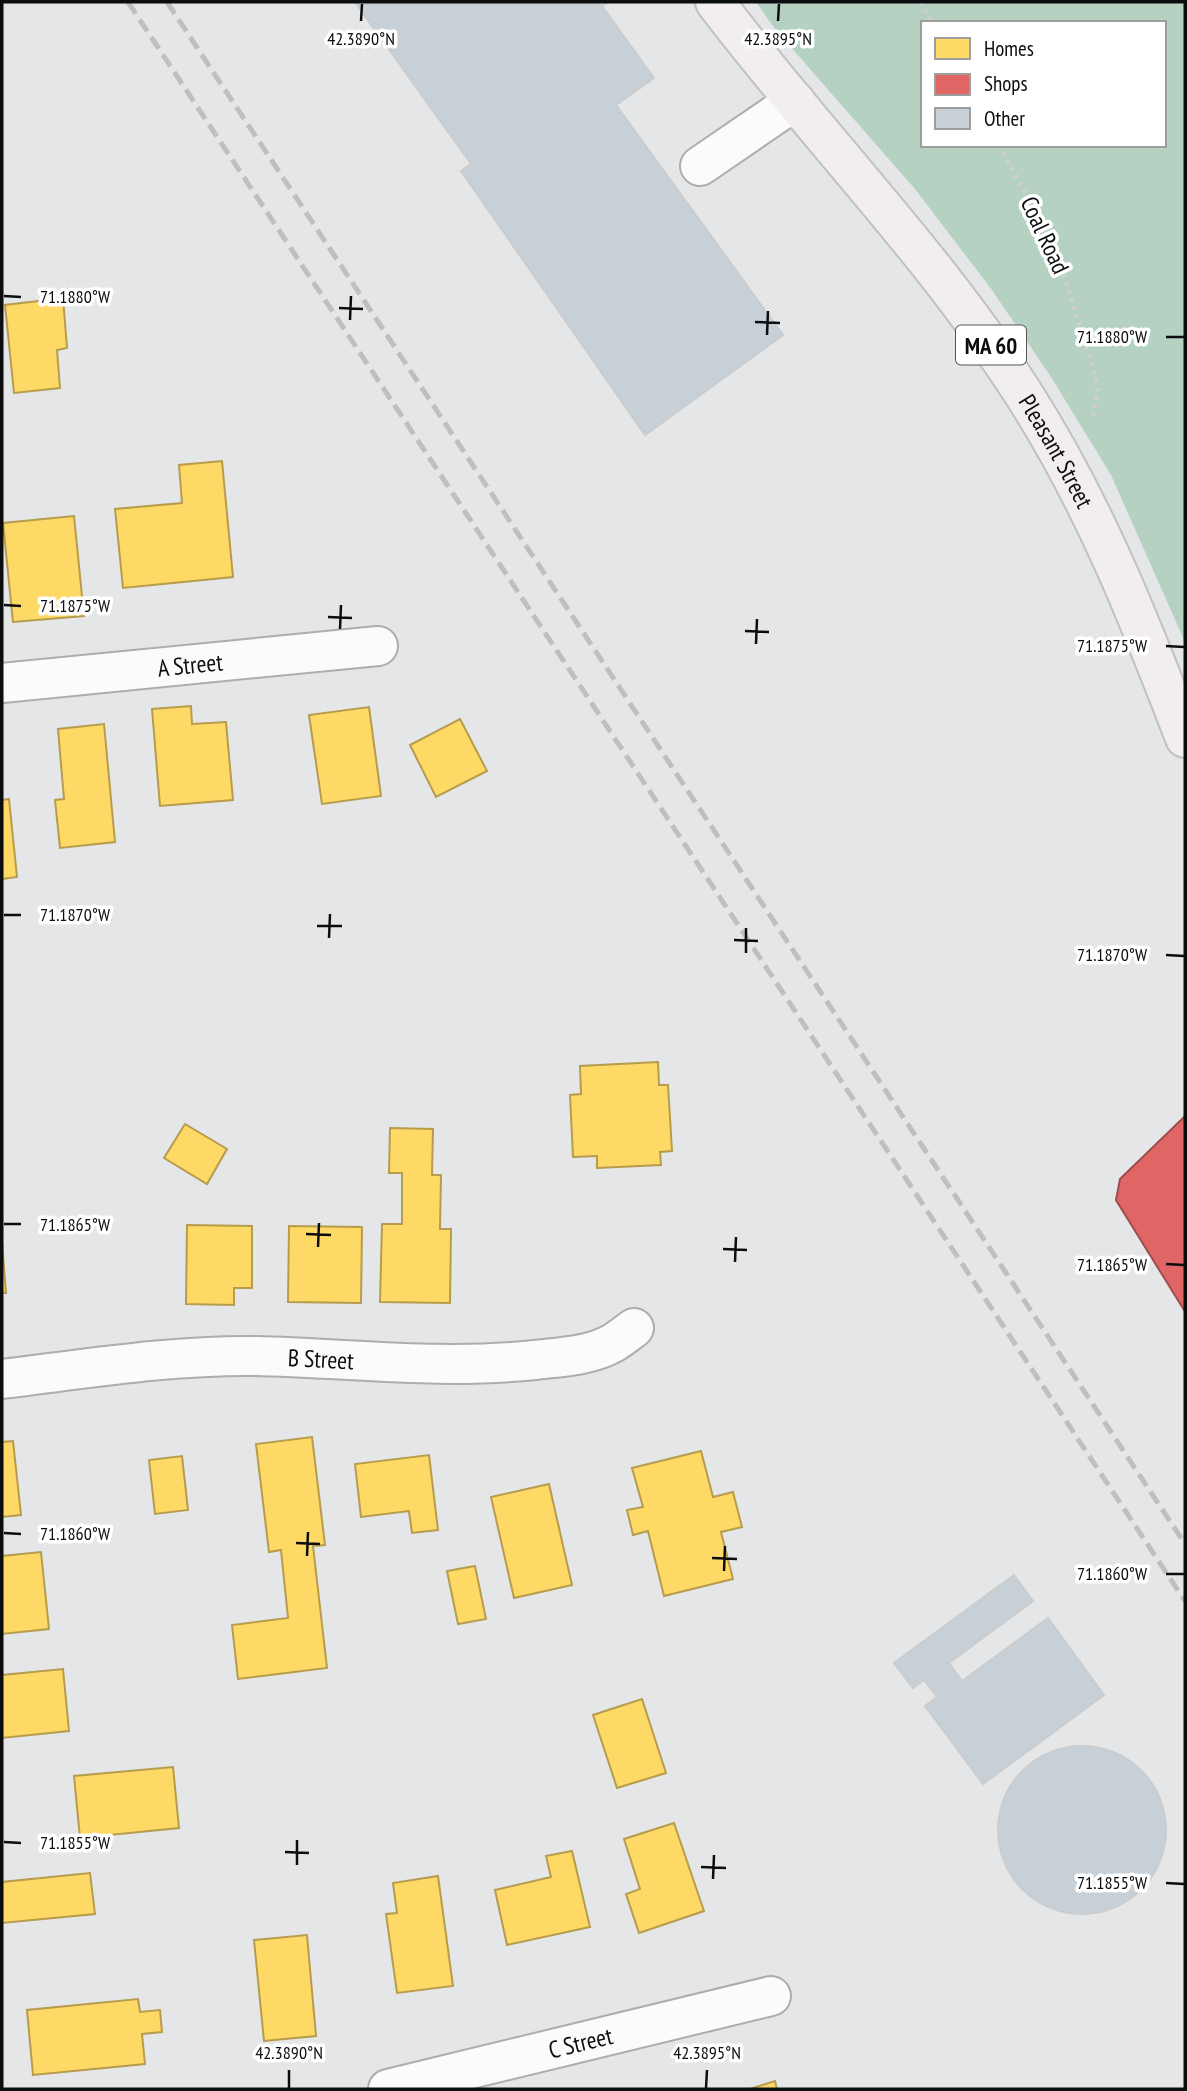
<svg xmlns="http://www.w3.org/2000/svg" width="1187" height="2091" font-family="'PT Sans Narrow',sans-serif">
	<rect width="100%" height="100%" fill="#e4e6e8"/>
	<path fill="#b5d1c1" fill-rule="evenodd" d="M756,2H1185V642L1111,475L1051,377L992,290L915,189L775,29ZM923,23H1164V145H923Z"/>
	<g fill="#ffd966" stroke="#b69c4c" stroke-width="2">
		<polygon points="63,298 67,348 57,350 60,388 14,393 5,305"/>
		<polygon points="222,461 233,577 123,588 115,509 182,503 179,465"/>
		<polygon points="74,516 84,616 13,622 3,523"/>
		<polygon points="191,706 192,724 226,722 233,800 160,806 152,709"/>
		<polygon points="369,707 381,796 322,804 309,715"/>
		<polygon points="460,719 487,771 436,797 410,745"/>
		<polygon points="104,724 115,842 60,848 55,800 64,799 58,729"/>
		<polygon points="9,799 17,877 2,879 2,800"/>
		<polygon points="658,1062 659,1085 668,1085 672,1151 660,1152 661,1165 597,1168 597,1156 573,1157 570,1095 581,1094 580,1066"/>
		<polygon points="185,1124 227,1149 207,1184 164,1158"/>
		<polygon points="390,1128 433,1129 432,1175 441,1175 440,1229 451,1229 450,1303 380,1302 382,1224 402,1224 402,1173 389,1173"/>
		<polygon points="187,1225 252,1226 252,1288 234,1288 234,1305 186,1304"/>
		<polygon points="289,1226 362,1227 361,1303 288,1302"/>
		<polygon points="2,1242 6,1293 2,1293"/>
		<polygon points="312,1437 325,1545 313,1546 327,1668 238,1679 232,1625 288,1618 281,1550 269,1552 256,1444"/>
		<polygon points="13,1441 21,1515 2,1517 2,1442"/>
		<polygon points="701,1451 713,1497 733,1492 742,1527 721,1532 733,1579 664,1596 648,1531 633,1535 627,1510 643,1507 632,1468"/>
		<polygon points="429,1455 438,1530 412,1533 409,1511 361,1517 355,1464"/>
		<polygon points="182,1456 188,1510 155,1514 149,1460"/>
		<polygon points="549,1484 572,1585 514,1598 491,1497"/>
		<polygon points="41,1552 49,1629 2,1634 2,1556"/>
		<polygon points="475,1566 486,1619 458,1624 447,1571"/>
		<polygon points="63,1669 69,1731 2,1738 2,1675"/>
		<polygon points="642,1699 666,1773 617,1788 593,1715"/>
		<polygon points="173,1767 179,1828 80,1838 74,1776"/>
		<polygon points="674,1823 704,1911 639,1933 626,1894 640,1889 624,1839"/>
		<polygon points="572,1851 590,1927 507,1945 495,1890 551,1877 546,1856"/>
		<polygon points="90,1873 95,1914 2,1923 2,1882"/>
		<polygon points="438,1876 453,1986 397,1993 386,1914 397,1913 393,1883"/>
		<polygon points="307,1935 316,2036 264,2041 254,1940"/>
		<polygon points="138,1999 140,2012 160,2010 162,2032 142,2034 145,2064 33,2075 27,2010"/>
		<polygon points="775,2081 777,2089 750,2089"/>
	</g>
	<polygon fill="#e06666" stroke="#a04b4c" stroke-width="2" points="1185,1116 1185,1309 1184,1310 1116,1200 1120,1179"/>
	<g fill="#c8d0d7" stroke="#cacccd" stroke-width="2">
		<polygon points="355,2 609,2 602,6 654,78 616,105 783,335 645,435 461,171 471,164"/>
		<polygon points="1014,1575 1033,1601 949,1663 962,1681 1048,1618 1104,1695 983,1784 925,1706 937,1697 924,1680 913,1688 894,1663"/>
		<circle cx="1082" cy="1830" r="84"/>
	</g>
	<g fill="none" stroke-linecap="round" stroke-linejoin="round">
		<g stroke="#abadae" stroke-width="42">
			<g id="minor">
				<polyline points="700,166 795,101"/>
				<path id="s1" d="M2,683L378,646"/>
				<path id="s2" d="M2,1379C86,1369 170,1355 255,1356C350,1358 439,1370 535,1360C561,1357 590,1356 613,1343C620,1339 627,1333 634,1328"/>
				<path id="s3" d="M388,2089L771,1996"/>
			</g>
		</g>
		<g stroke="#c0c1c2" stroke-width="42">
			<g id="major">
				<path id="s4" d="M715,2C815,134 933,253 1023,393C1093,502 1139,618 1185,738"/>
			</g>
		</g>
		<g stroke="#cecfcf" stroke-width="4.5" stroke-dasharray="3.5 5" stroke-linecap="butt">
			<polyline points="921,2 932,23"/>
			<polyline points="999,145 1057,251 1098,386 1093,417"/>
		</g>
		<use href="#minor" stroke="#fbfbfc" stroke-width="38"/>
		<use href="#major" stroke="#f2edee" stroke-width="38"/>
		<g stroke="#bfbfbf" stroke-width="5" stroke-dasharray="14 7" stroke-linecap="butt">
			<polyline points="128,2 1185,1601"/>
			<polyline points="167,2 1185,1544"/>
		</g>
	</g>
	<path fill="none" stroke="#0c0d0e" stroke-width="2.5" d="M361,21L362,4M778,21L779,4M4,296L21,297M339,308L363,309M350,320L351,296M755,322L780,323M767,335L768,311M1166,337H1184M4,605L21,606M328,617L352,618M340,629L341,605M745,631L769,632M756,644L757,619M1166,646L1184,647M4,915H21M317,926H342M329,938L330,914M734,940L758,941M746,953V928M1166,955L1184,956M4,1224H21M306,1234L331,1235M318,1247L319,1223M723,1249L747,1250M735,1262L736,1237M1166,1264L1184,1265M4,1533L21,1534M296,1543L320,1544M307,1556L308,1532M712,1558L737,1559M724,1571L725,1546M1166,1574H1184M4,1842L21,1843M285,1852L309,1853M297,1865V1840M701,1867L726,1868M713,1879L714,1855M1166,1883L1184,1884M289,2088V2070M706,2088L707,2070"/>
	<g text-anchor="middle" dominant-baseline="central" stroke-width="7" stroke-linejoin="round" paint-order="stroke">
		<rect fill="#fff" stroke="#555656" stroke-width="2" x="956" y="325.5" width="70" height="39" rx="5"/>
		<g font-size="23" font-weight="bold" fill="#0c0d0e">
			<text x="991" y="345">MA 60</text>
		</g>
		<g font-size="24" fill="#0c0d0e" stroke="#fff">
			<text transform="translate(1045 235) rotate(65)">Coal Road</text>
			<text stroke="none"><textPath href="#s4" startOffset="565">Pleasant Street</textPath></text>
			<text stroke="none"><textPath href="#s1" startOffset="189">A Street</textPath></text>
			<text stroke="none"><textPath href="#s2" startOffset="320">B Street</textPath></text>
			<text stroke="none"><textPath href="#s3" startOffset="198">C Street</textPath></text>
		</g>
	</g>
	<g font-size="18" text-anchor="middle" fill="#0c0d0e" stroke="#fff" stroke-width="7" stroke-linejoin="round" paint-order="stroke">
		<text x="361" y="45">42.3890°N</text>
		<text x="778" y="45">42.3895°N</text>
		<text x="75" y="303">71.1880°W</text>
		<text x="1112" y="343">71.1880°W</text>
		<text x="75" y="612">71.1875°W</text>
		<text x="1112" y="652">71.1875°W</text>
		<text x="75" y="921">71.1870°W</text>
		<text x="1112" y="961">71.1870°W</text>
		<text x="75" y="1231">71.1865°W</text>
		<text x="1112" y="1271">71.1865°W</text>
		<text x="75" y="1540">71.1860°W</text>
		<text x="1112" y="1580">71.1860°W</text>
		<text x="75" y="1849">71.1855°W</text>
		<text x="1112" y="1889">71.1855°W</text>
		<text x="289" y="2059">42.3890°N</text>
		<text x="707" y="2059">42.3895°N</text>
	</g>
	<rect width="1187" height="2091" fill="none" stroke="#0c0d0e" stroke-width="7"/>
	<rect x="921" y="21" width="245" height="126" fill="#ffffff" stroke="#9e9e9f" stroke-width="2"/>
	<rect x="935" y="38" width="35" height="21" fill="#ffd966" stroke="#9e9e9f" stroke-width="2"/>
	<text x="984" y="56" font-size="21" fill="#0c0d0e">Homes</text>
	<rect x="935" y="74" width="35" height="21" fill="#e06666" stroke="#9e9e9f" stroke-width="2"/>
	<text x="984" y="91" font-size="21" fill="#0c0d0e">Shops</text>
	<rect x="935" y="108" width="35" height="21" fill="#c8d0d7" stroke="#9e9e9f" stroke-width="2"/>
	<text x="984" y="126" font-size="21" fill="#0c0d0e">Other</text>
</svg>
